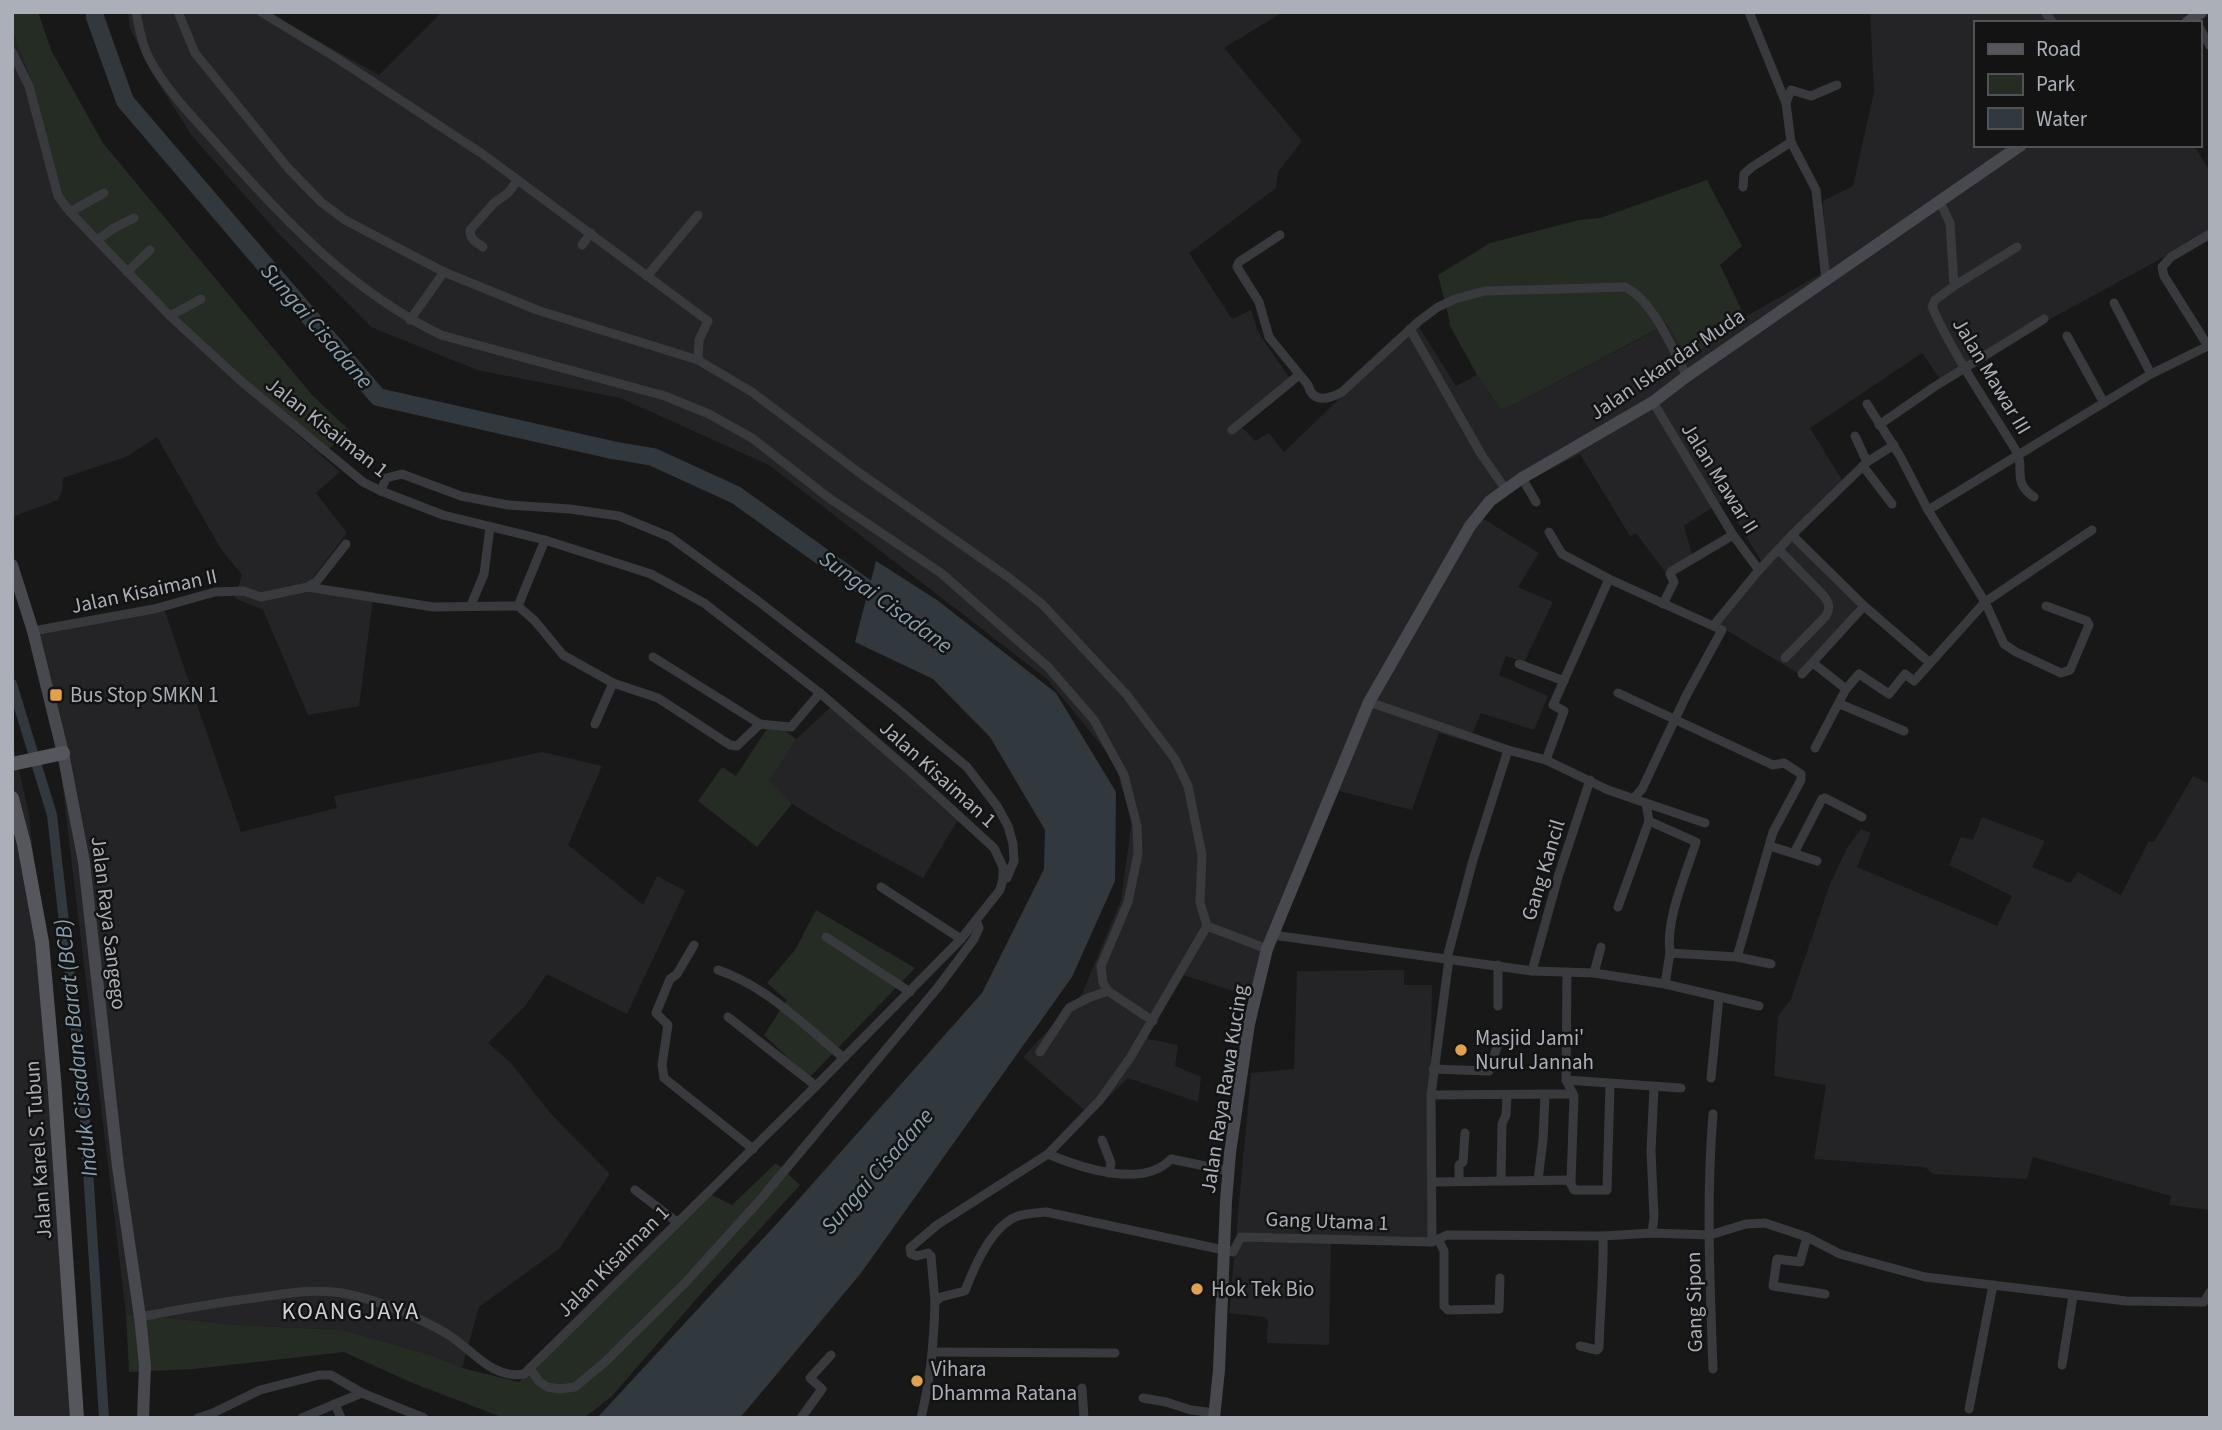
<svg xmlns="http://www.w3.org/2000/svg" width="2222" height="1430" font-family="'Source Sans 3',sans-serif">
	<rect width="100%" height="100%" fill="#181819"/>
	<g fill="#242426">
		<polygon points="128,12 267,12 379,75 442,12 1283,12 1224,48 1302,141 1278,172 1276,188 1189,253 1232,319 1251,310 1258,332 1293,383 1241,426 1255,441 1269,433 1284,452 1417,324 1456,386 1477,375 1501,410 1517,403 1668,324 1689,358 1745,317 1826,271 1823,201 1853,186 1874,92 1870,12 2210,12 2210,14 2199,23 1975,23 1975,145 2194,145 2210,172 2210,232 1940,379 1922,353 1810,428 1842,480 1788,537 1862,599 1804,677 1713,622 1763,564 1724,500 1684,526 1694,561 1666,573 1636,533 1630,536 1580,454 1497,497 1482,518 1539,553 1518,587 1553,602 1524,662 1506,656 1499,675 1548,696 1534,730 1481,713 1469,742 1439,733 1412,810 1335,790 1324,813 1255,998 1183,975 1148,1036 1148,1039 1178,1045 1175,1066 1201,1077 1198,1102 1128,1078 1090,1115 1023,1057 1082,994 1121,900 1132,821 1114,761 1047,679 769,465 620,398 477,370 371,327 278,233 192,136 152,73 130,28"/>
		<polygon points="12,30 33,85 61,208 172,324 340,472 316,493 347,533 308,584 374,592 359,706 308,715 263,610 235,598 242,575 221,549 157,437 126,457 63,478 62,491 58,500 12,517"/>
		<polygon points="163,606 241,832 337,808 334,796 542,752 602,766 568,845 643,905 657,876 685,891 627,1014 547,974 525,1006 488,1043 511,1063 551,1114 610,1174 559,1249 479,1307 462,1368 431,1355 343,1330 239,1325 126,1314 60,765 34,629"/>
		<polygon points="831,707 959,818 923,878 836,831 792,804 768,781 796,739"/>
		<polygon points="12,740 29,814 56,1078 79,1418 12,1418"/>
		<polygon points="2193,776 2210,784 2210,1210 2169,1205 2171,1196 2033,1157 2027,1179 1933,1174 1925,1167 1814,1159 1826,1085 1774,1076 1778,1016 1791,999 1830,884 1847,848 1861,829 1871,833 1857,867 1997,926 2012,896 1949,865 1961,837 1973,840 1982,817 2045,841 2032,867 2070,883 2078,872 2121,895 2149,841 2154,842"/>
		<polygon points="1404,970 1404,985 1432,985 1430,1103 1430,1239 1331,1241 1329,1345 1267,1343 1268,1321 1265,1317 1229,1313 1251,1073 1294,1069 1297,971"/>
	</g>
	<g fill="#242c24">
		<polygon points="12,12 38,12 52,52 103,143 312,395 350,431 322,455 172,324 60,208 33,85 12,30"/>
		<polygon points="1707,180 1742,246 1720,265 1745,317 1689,359 1667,324 1517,403 1501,410 1477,375 1449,324 1450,322 1438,275 1490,243 1579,220 1600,218"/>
		<polygon points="772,721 796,739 769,781 792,804 757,847 698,801 722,767 736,776"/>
		<polygon points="816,910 915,968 809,1078 764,1035 787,1000 767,983 795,950"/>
		<polygon points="776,1163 800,1185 705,1289 612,1396 584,1418 504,1418 410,1382 344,1352 194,1369 129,1372 126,1314 239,1325 343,1330 431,1355 462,1368 519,1382 706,1192 732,1205"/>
	</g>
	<polygon fill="#31393e" points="876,561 937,600 1056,693 1116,792 1115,881 1072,977 861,1273 740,1418 597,1418 783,1217 982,993 1044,869 1045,830 990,737 933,679 855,642"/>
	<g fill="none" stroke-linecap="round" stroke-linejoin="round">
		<polyline stroke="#31393e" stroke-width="10" points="12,684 52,815 83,1092 104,1418"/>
		<polyline stroke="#31393e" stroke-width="18" points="95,12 95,17 125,101 378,397 612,450 653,457 736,495 887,603"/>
		<g stroke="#393a3e" stroke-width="9">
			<path d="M136,12C139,28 142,44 149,58C166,90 192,116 215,142C282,218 349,290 441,335L665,396L709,414L752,438L829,498L941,573L1048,667L1094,720L1124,775L1137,826L1138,854L1128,902L1101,966L1103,983L1108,991L1153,1021"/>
			<polyline points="178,12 195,53 288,168 321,202 345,220 444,272 537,310 698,360 752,392 861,474 1008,577 1042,604 1126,694 1175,759 1188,786 1202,855 1200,902 1207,926 1267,949"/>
			<polyline points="261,12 335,57 484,155 708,321 699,340 698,360"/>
			<polyline points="1749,12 1786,103 1791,142 1816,190 1826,280"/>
			<polyline points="2045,12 2053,23"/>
			<polyline points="2199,27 2210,46"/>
			<path d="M12,52L29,86L58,196L70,212L170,316L241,381L363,482L381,491L443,515L545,540L651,574L704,603L820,693L910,771L994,848L1003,867V879L1000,890L961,939L816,1086L524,1374C489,1380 470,1345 442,1331C413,1315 380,1301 347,1294C319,1288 290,1293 262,1297C221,1302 181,1309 140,1317"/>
			<polyline points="1786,103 1791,90 1811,96 1837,85"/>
			<polyline points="1743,187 1744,174 1752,167 1791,142"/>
			<path d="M1940,202L1950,223L1954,286L1935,300L1932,307C1954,356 1987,403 2015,449C2027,468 2010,481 2034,497"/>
			<polyline points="70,212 104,193"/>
			<path d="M1280,235L1239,262L1237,267L1259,302L1269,337L1308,385C1313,404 1329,399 1342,392L1419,321L1438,307L1455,299L1485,291L1625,287C1653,300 1672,349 1687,376"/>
			<polyline points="97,240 114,228 134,218"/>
			<polyline points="582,245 591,233"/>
			<path d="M483,247C476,242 470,240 470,230L494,203L508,193L518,180"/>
			<polyline points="127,272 150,250"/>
			<polyline points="647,276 698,215"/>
			<polyline points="1954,286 2017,247"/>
			<polyline points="2114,303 2151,374"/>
			<polyline points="170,316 201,299"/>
			<polyline points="410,320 444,272"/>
			<polyline points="1410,329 1481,454 1506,490"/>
			<polyline points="2067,336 2104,403"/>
			<polyline points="2208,346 2164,276 2162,267 2171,257 2210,234"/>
			<polyline points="1653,402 1733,535 1759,570"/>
			<polyline points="1867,404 1900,456 1928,510 1985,602 2004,644 2016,652 2061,673 2070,670 2089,625 2087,621 2046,606"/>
			<polyline points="1879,425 1934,387 2044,319"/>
			<polyline points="1232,430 1299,375"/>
			<polyline points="1855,436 1867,462"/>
			<polyline points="1863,466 1892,504"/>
			<polyline points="1522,478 1536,502"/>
			<polyline points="381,491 386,478 402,474 461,496 508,505 570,509 619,516 670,537 758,601 894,706 967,767 997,806 1008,826 1013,844 1014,861 1007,878 1003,879"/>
			<polyline points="1928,510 2151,374 2210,345"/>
			<polyline points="1549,532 1562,554 1609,579 1722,630 1686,696 1642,789 1633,799"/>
			<polyline points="1792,535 1864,606 1930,663"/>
			<path d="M1779,550L1822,594C1829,602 1831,607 1826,616L1785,658"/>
			<polyline points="308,587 317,581 346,544"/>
			<polyline points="1663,604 1674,582 1670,574 1672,571 1733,535"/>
			<polyline points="471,605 484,574 490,527"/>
			<polyline points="518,606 545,540"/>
			<polyline points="1713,626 1759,570 1792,535 1867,462 1894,445"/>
			<polyline points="33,631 154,609 215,592 243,591 261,597 308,587 433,607 518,606 535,621 563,655 613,683 658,698 730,745 737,746 760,724 791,727 820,693"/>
			<polyline points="653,657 760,724"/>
			<polyline points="1813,663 1846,689 1815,748"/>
			<polyline points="1519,664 1564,681"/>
			<polyline points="1802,674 1864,606"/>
			<polyline points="1846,689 1859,674 1889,694 1905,674 1914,681 1985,602 2092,530"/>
			<polyline points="1618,693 1773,765 1784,763 1801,774 1801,780 1773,832 1737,957"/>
			<polyline points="1369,702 1508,750 1546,760 1608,790 1646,803 1649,821 1618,907"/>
			<polyline points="1840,704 1904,731"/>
			<polyline points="595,724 613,683"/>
			<polyline points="1546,760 1564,711 1553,705 1609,579"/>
			<polyline points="1646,803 1705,823"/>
			<path d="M1649,821L1696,842C1686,874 1665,920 1670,953L1737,957L1771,964"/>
			<polyline points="1770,846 1817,861"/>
			<polyline points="1794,853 1822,799 1825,798 1862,817"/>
			<polyline points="881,887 961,939"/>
			<polyline points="1273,935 1532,971 1594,973 1665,984 1759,1006"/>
			<polyline points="826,937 910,992"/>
			<polyline points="694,945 677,974 670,979 656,1013 668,1025 662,1065 664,1078 753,1149"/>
			<polyline points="1447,958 1473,860 1508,750"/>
			<polyline points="1449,959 1431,1095 1572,1094"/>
			<path d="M718,970C766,986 805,1026 844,1058"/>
			<polyline points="1532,971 1558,877 1590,780"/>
			<polyline points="1567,972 1566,1080 1574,1096 1571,1182"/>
			<polyline points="1594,973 1601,947"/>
			<polyline points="1665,984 1670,953"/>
			<polyline points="1498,1006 1498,965"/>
			<polyline points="728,1017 816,1086"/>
			<polyline points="1040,1052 1069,1008 1088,998 1108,991"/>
			<polyline points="1433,1069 1489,1071 1499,1041"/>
			<polyline points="1711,1078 1719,997"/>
			<polyline points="1566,1080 1681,1088"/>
			<polyline points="1431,1095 1432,1242"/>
			<polyline points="1102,1140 1111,1163 1109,1173"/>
			<path d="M1048,1154C1081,1168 1143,1189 1171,1159L1229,1171"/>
			<polyline points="1538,1180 1543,1140 1545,1095"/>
			<polyline points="1459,1181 1459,1165 1463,1162 1465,1133"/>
			<polyline points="1501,1181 1502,1124 1506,1115 1507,1096"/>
			<polyline points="1432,1182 1569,1180 1574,1190 1607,1190 1610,1084"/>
			<polyline points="635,1190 677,1222"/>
			<polyline points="1652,1233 1654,1217 1651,1151 1654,1087"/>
			<polyline points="1807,1237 1800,1262 1777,1259 1773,1286 1825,1294"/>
			<polyline points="1438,1239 1444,1251 1444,1306 1448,1310 1499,1309 1500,1278"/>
			<polyline points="935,1302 931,1256 928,1253 917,1256 911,1254 910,1248 937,1225 1048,1154 1100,1100 1130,1058 1207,926"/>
			<path d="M1580,1346L1597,1350L1599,1348C1600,1310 1604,1273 1603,1236"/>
			<polyline points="934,1352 1115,1353"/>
			<polyline points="2062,1365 2073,1296"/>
			<polyline points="530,1369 539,1381 547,1387 560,1389 575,1387 605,1362 685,1283 760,1200 939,986 974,939 979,928 976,920"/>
			<path d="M1713,1369C1710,1284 1706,1199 1713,1114"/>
			<polyline points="1082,1388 1084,1418"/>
			<polyline points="1143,1398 1166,1402 1191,1410 1215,1413"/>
			<polyline points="335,1404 362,1393"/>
			<polyline points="1969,1409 1993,1285"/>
			<polyline points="198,1418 213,1413 260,1390 319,1375 331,1375 362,1393 424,1418"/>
			<polyline points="302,1418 335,1404 341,1418"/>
			<polyline points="801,1418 822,1389 810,1378 831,1355"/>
			<path d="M921,1418C931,1378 934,1343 935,1302L941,1297L965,1291C974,1267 992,1225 1018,1216C1027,1213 1037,1213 1046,1212L1233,1252L1241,1237L1432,1242L1447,1235L1603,1236L1652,1233L1710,1235L1746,1224L1765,1223L1807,1237L1840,1254L1925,1277L2126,1301L2204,1302L2210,1292"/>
		</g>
		<g stroke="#47494e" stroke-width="12">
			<polyline points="2187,23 2201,12"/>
			<polyline points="12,565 33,631 63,753 84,862 118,1167 140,1317 145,1365 143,1418"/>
			<polyline points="1214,1418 1219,1370 1226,1201 1230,1153 1249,1024 1267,949 1369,702 1470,526 1490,501 1522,478 1653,402 1687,376 2021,145"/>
		</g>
		<g stroke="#55575d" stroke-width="14">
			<polyline points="12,764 63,753"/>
			<polyline points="12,798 24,844 42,942 54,1078 77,1418"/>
		</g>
	</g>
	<g fill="#dfa24a" stroke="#131314" stroke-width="2.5">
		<rect x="49" y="688" width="14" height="14" rx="3.5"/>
		<circle cx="1461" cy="1050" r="7"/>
		<circle cx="1197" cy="1289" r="7"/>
		<circle cx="917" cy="1381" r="7"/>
	</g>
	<g text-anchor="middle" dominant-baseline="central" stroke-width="5" stroke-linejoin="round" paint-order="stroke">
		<g font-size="21" fill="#abb0b8" stroke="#131314">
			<text transform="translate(1667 364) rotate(-34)">Jalan Iskandar Muda</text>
			<text transform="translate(1992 376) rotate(59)">Jalan Mawar III</text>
			<text transform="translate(327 427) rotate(38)">Jalan Kisaiman 1</text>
			<text transform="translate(1720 478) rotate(58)">Jalan Mawar II</text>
			<text transform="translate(144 591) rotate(-12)">Jalan Kisaiman II</text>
			<text transform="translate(938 774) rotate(42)">Jalan Kisaiman 1</text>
			<text transform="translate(1543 870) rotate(-73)">Gang Kancil</text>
			<text transform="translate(109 923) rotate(83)">Jalan Raya Sangego</text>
			<text transform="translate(1224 1089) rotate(-81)">Jalan Raya Rawa Kucing</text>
			<text transform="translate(38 1150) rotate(-94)">Jalan Karel S. Tubun</text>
			<text transform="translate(1327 1221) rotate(2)">Gang Utama 1</text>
			<text transform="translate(613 1261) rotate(-45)">Jalan Kisaiman 1</text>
			<text transform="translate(1694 1302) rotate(-91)">Gang Sipon</text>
		</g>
		<g font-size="21" fill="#abb0b8" stroke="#131314" text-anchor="start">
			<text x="70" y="695">Bus Stop SMKN 1</text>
			<text x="1475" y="1038">Masjid Jami'<tspan x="1475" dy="24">Nurul Jannah</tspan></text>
			<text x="1211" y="1289">Hok Tek Bio</text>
			<text x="931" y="1369">Vihara<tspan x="931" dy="24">Dhamma Ratana</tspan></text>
		</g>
		<g font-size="23" font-style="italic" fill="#869faf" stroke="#131314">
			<text transform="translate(317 326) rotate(49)">Sungai Cisadane</text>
			<text transform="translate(886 602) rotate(36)">Sungai Cisadane</text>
			<text transform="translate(76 1048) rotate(-96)">Induk Cisadane Barat (BCB)</text>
			<text transform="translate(877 1171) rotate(-49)">Sungai Cisadane</text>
		</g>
		<g font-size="24" letter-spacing="2" fill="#cccfd4" stroke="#131314">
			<text x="351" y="1311">KOANGJAYA</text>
		</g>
	</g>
	<rect width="2222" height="1430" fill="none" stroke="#abb0b8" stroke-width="28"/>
	<rect x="1974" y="21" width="228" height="126" fill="#131314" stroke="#505256" stroke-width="2"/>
	<rect x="1988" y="44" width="35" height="10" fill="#55575d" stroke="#505256" stroke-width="2"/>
	<text x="2036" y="56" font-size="21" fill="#abb0b8">Road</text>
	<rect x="1988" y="74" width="35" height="21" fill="#242c24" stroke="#505256" stroke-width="2"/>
	<text x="2036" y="91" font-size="21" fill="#abb0b8">Park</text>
	<rect x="1988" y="108" width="35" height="21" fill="#31393e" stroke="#505256" stroke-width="2"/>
	<text x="2036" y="126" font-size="21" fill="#abb0b8">Water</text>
</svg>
